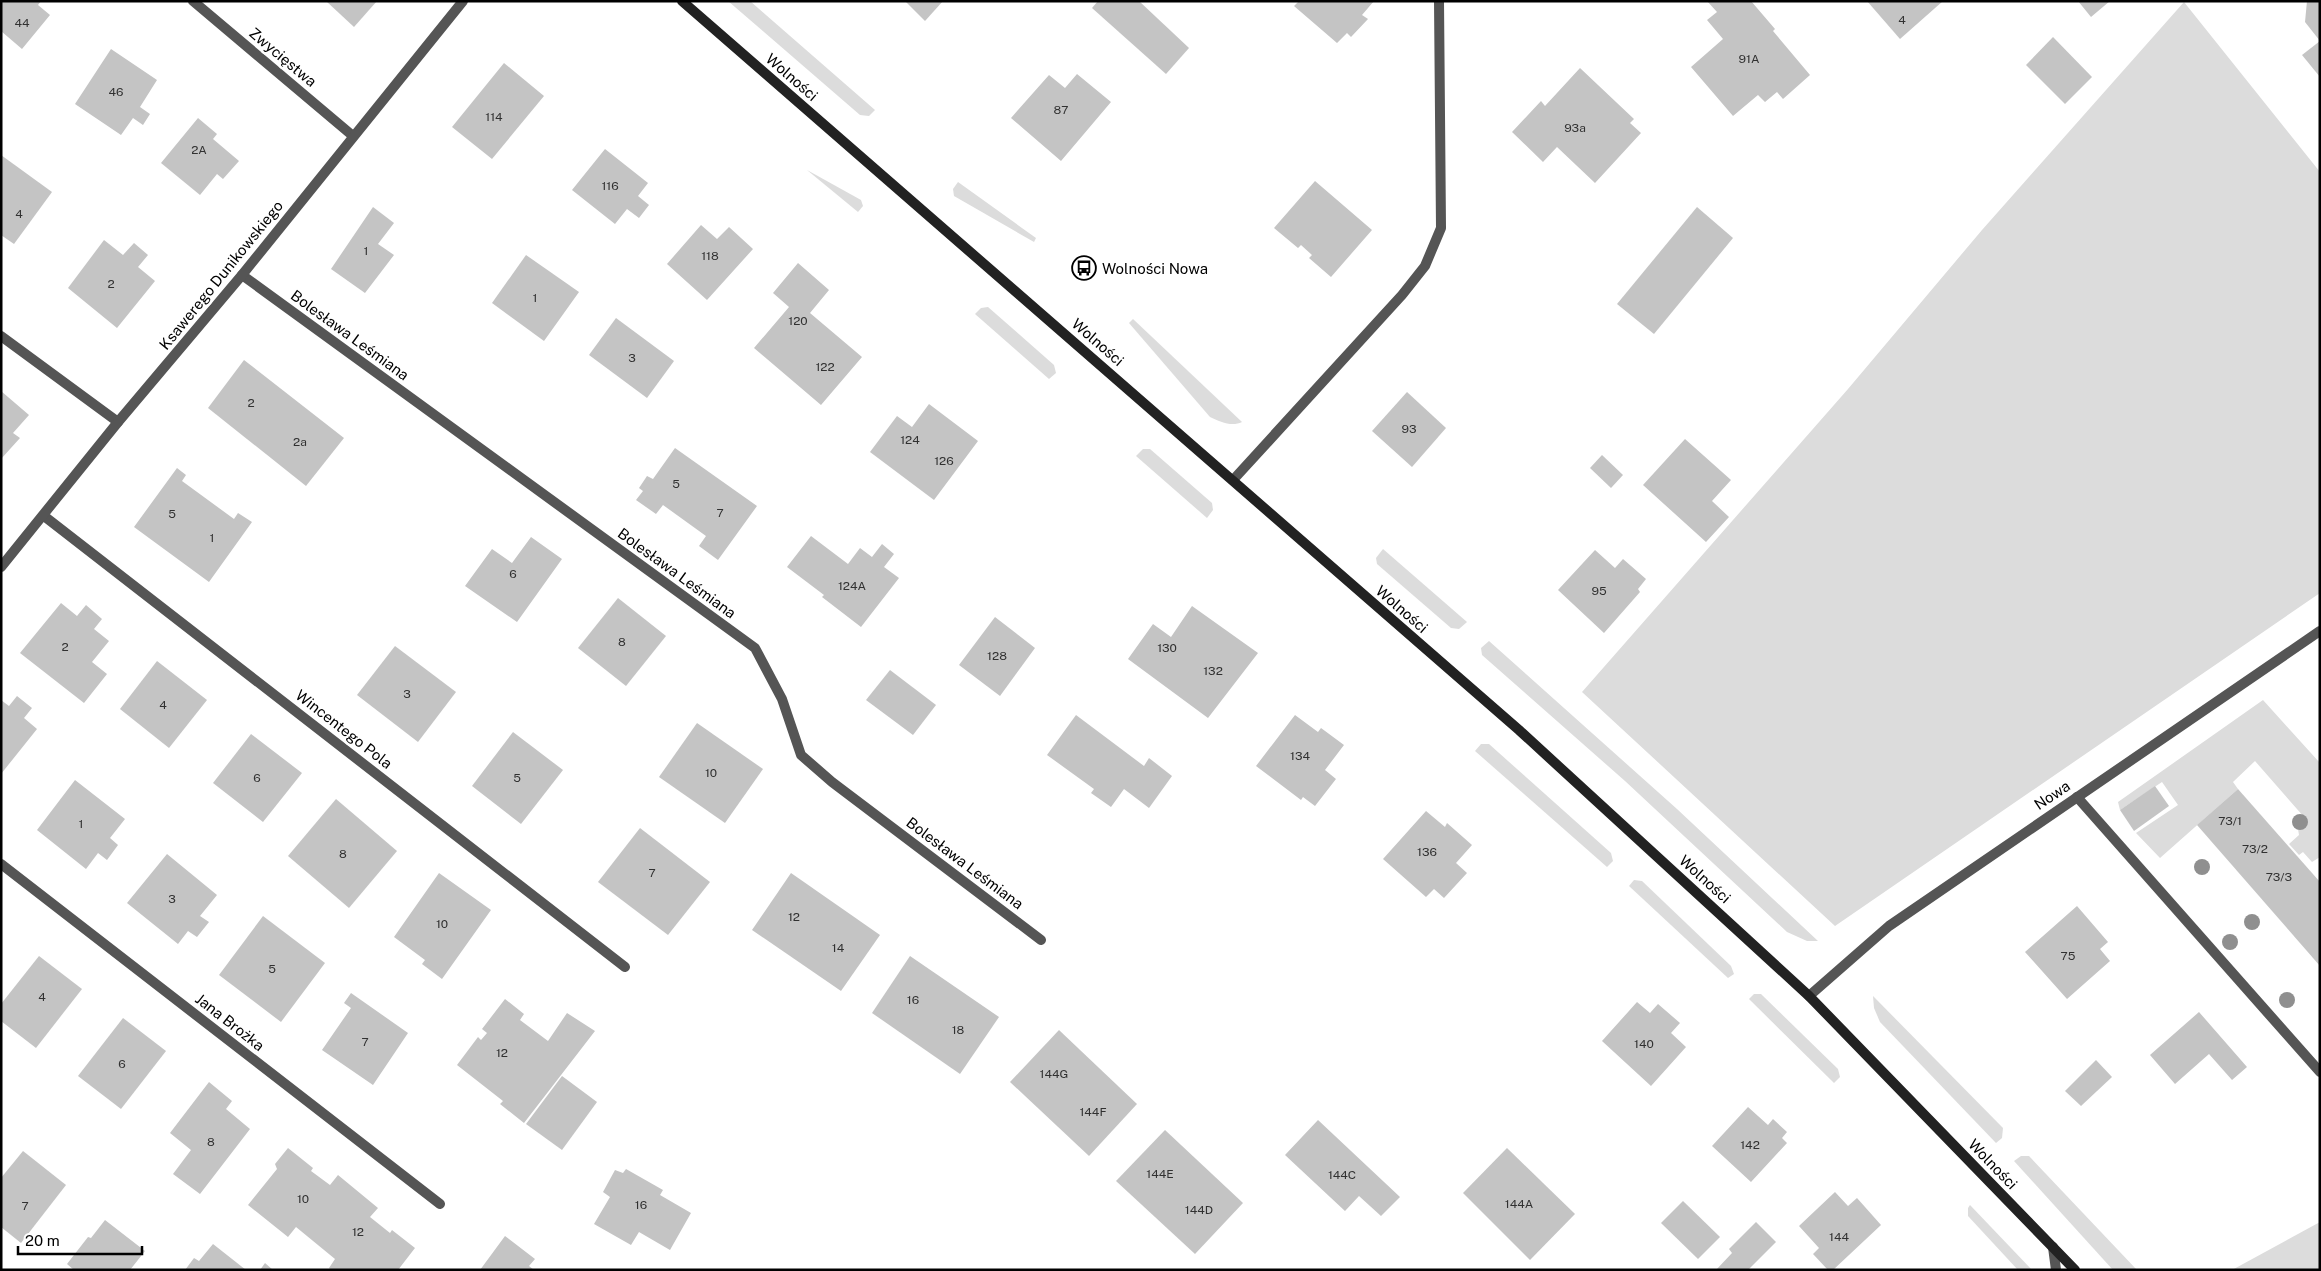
<svg xmlns="http://www.w3.org/2000/svg" width="2321" height="1271" font-family="'Public Sans',sans-serif">
	<rect width="100%" height="100%" fill="#fff"/>
	<g fill="#dcdcdc">
		<polygon points="728,1 750,1 875,110 869,116 860,115"/>
		<polygon points="2184,2 2320,172 2320,593 1835,926 1582,692 1848,389 1982,230"/>
		<polygon points="807,170 861,200 863,206 858,212"/>
		<polygon points="958,182 1036,238 1034,242 954,196 953,189"/>
		<polygon points="988,307 1054,365 1056,373 1049,379 975,314 981,308"/>
		<path d="M1133,319L1242,422C1232,427 1220,422 1210,417L1129,323Z"/>
		<polygon points="1143,449 1150,449 1212,503 1213,510 1207,518 1136,456"/>
		<polygon points="1383,549 1467,622 1459,629 1451,628 1377,564 1376,558"/>
		<polygon points="1489,641 1677,809 1818,941 1807,941 1787,932 1625,781 1482,655 1481,648"/>
		<polygon points="2263,700 2320,763 2320,857 2312,862 2303,852 2299,855 2289,844 2299,835 2297,823 2304,817 2255,761 2233,782 2238,789 2160,858 2136,833 2178,805 2162,782 2120,810 2118,802"/>
		<polygon points="1481,744 1489,744 1611,853 1613,861 1607,867 1475,751"/>
		<polygon points="1634,880 1642,881 1731,966 1734,974 1728,978 1629,886"/>
		<polygon points="1754,994 1761,994 1838,1069 1840,1077 1834,1083 1749,999"/>
		<polygon points="1873,996 2003,1128 2002,1138 1996,1143 1880,1022 1874,1008"/>
		<polygon points="2021,1156 2029,1156 2137,1270 2113,1270 2014,1161"/>
		<polygon points="1970,1205 2032,1270 2018,1270 1968,1216 1968,1208"/>
		<polygon points="2320,1222 2320,1270 2232,1270"/>
	</g>
	<g fill="#c4c4c4">
		<polygon points="1,1 41,1 38,5 50,15 22,49 1,31"/>
		<polygon points="326,1 377,1 354,27"/>
		<polygon points="905,1 943,1 925,21"/>
		<polygon points="1098,1 1139,1 1189,48 1166,74 1092,8"/>
		<polygon points="1299,1 1374,1 1362,15 1368,19 1351,37 1347,33 1337,43 1294,6"/>
		<polygon points="1707,1 1751,1 1775,29 1773,31 1810,75 1783,99 1777,92 1765,102 1758,95 1733,116 1691,67 1723,39 1707,20 1717,12"/>
		<polygon points="1867,1 1943,1 1900,39"/>
		<polygon points="2078,1 2110,1 2091,17"/>
		<polygon points="2307,1 2320,1 2320,41 2305,22"/>
		<polygon points="2053,37 2092,77 2065,104 2026,65"/>
		<polygon points="2320,41 2320,77 2302,55"/>
		<polygon points="111,49 157,80 140,107 150,114 143,125 133,118 121,135 75,104"/>
		<polygon points="504,63 544,96 492,159 452,127"/>
		<polygon points="1580,68 1634,119 1630,123 1641,133 1595,183 1557,147 1543,162 1512,132 1541,101 1545,106"/>
		<polygon points="1077,74 1111,102 1061,161 1011,118 1049,75 1065,88"/>
		<polygon points="198,118 217,134 213,139 239,161 223,179 217,174 200,195 161,163"/>
		<polygon points="605,149 648,183 638,196 649,205 639,218 627,209 615,224 572,190"/>
		<polygon points="1,155 52,192 14,244 1,235"/>
		<polygon points="1315,181 1372,230 1331,277 1309,258 1312,255 1301,245 1298,248 1274,228"/>
		<polygon points="373,207 394,223 378,244 394,255 365,293 331,269"/>
		<polygon points="1697,207 1733,238 1654,334 1617,304"/>
		<polygon points="701,225 717,239 729,227 753,249 707,300 667,264"/>
		<polygon points="104,240 123,255 134,243 148,255 138,267 155,281 117,328 68,288"/>
		<polygon points="526,255 579,292 544,341 492,303"/>
		<polygon points="798,263 829,290 810,313 862,357 821,405 754,348 789,307 773,293"/>
		<polygon points="616,318 674,361 647,398 589,355"/>
		<polygon points="244,360 344,438 306,486 208,408"/>
		<polygon points="1,391 29,415 13,433 20,438 1,459"/>
		<polygon points="1407,392 1446,428 1412,467 1372,431"/>
		<polygon points="929,404 978,441 934,500 870,452 897,416 912,427"/>
		<polygon points="1685,439 1731,480 1712,501 1729,517 1706,542 1643,485"/>
		<polygon points="675,448 757,506 718,560 699,546 706,536 663,505 656,514 636,500 643,491 639,488 647,476 653,479"/>
		<polygon points="1602,455 1623,475 1611,488 1590,468"/>
		<polygon points="177,468 186,475 182,481 234,519 238,513 252,522 209,582 134,527"/>
		<polygon points="811,536 848,564 860,548 872,557 882,544 894,554 884,567 899,578 861,627 822,597 824,595 787,567"/>
		<polygon points="531,537 562,559 517,622 465,586 492,549 512,563"/>
		<polygon points="1595,550 1615,568 1623,559 1646,579 1638,589 1640,592 1604,633 1558,590"/>
		<polygon points="618,598 666,636 626,686 578,648"/>
		<polygon points="61,603 77,616 86,605 102,619 94,629 109,641 92,662 107,674 84,703 20,653"/>
		<polygon points="1192,606 1258,653 1208,718 1128,659 1153,624 1171,637"/>
		<polygon points="995,617 1035,648 1000,696 959,665"/>
		<polygon points="395,646 456,692 418,742 357,695"/>
		<polygon points="157,661 207,700 169,748 120,709"/>
		<polygon points="890,670 936,705 913,735 866,700"/>
		<polygon points="17,696 32,708 24,718 37,729 1,774 1,700 9,706"/>
		<polygon points="1076,715 1144,766 1149,758 1172,776 1149,808 1124,789 1111,807 1091,793 1094,789 1047,755"/>
		<polygon points="1295,715 1318,732 1321,728 1344,745 1325,770 1336,779 1315,806 1303,797 1301,800 1256,766"/>
		<polygon points="697,723 763,769 725,823 659,777"/>
		<polygon points="513,732 563,770 521,824 472,786"/>
		<polygon points="251,734 302,773 263,822 213,783"/>
		<polygon points="75,780 125,819 110,838 118,845 107,860 98,853 86,869 37,830"/>
		<polygon points="2155,786 2169,806 2134,831 2120,810"/>
		<polygon points="2238,789 2320,882 2320,966 2197,825"/>
		<polygon points="336,799 397,851 349,908 288,856"/>
		<polygon points="1426,811 1445,827 1447,823 1472,845 1456,863 1467,873 1444,898 1434,889 1426,897 1383,859"/>
		<polygon points="640,828 710,882 668,935 598,882"/>
		<polygon points="167,854 217,895 200,916 209,922 197,937 188,931 178,944 127,903"/>
		<polygon points="439,873 491,910 442,979 422,964 425,960 394,937"/>
		<polygon points="791,873 880,935 841,991 752,930"/>
		<polygon points="2077,906 2108,942 2100,949 2110,961 2067,999 2025,952"/>
		<polygon points="263,916 325,963 281,1022 219,975"/>
		<polygon points="39,956 82,989 36,1048 1,1021 1,1004"/>
		<polygon points="910,956 999,1017 960,1074 872,1013"/>
		<polygon points="351,993 408,1033 373,1085 322,1050 351,1008 344,1003"/>
		<polygon points="505,999 524,1014 520,1020 548,1041 567,1013 595,1031 524,1123 500,1104 503,1101 457,1065 478,1037 481,1040 487,1033 482,1029"/>
		<polygon points="1637,1002 1650,1013 1658,1004 1680,1023 1671,1033 1686,1047 1651,1086 1602,1041"/>
		<polygon points="2199,1012 2247,1067 2232,1080 2209,1054 2175,1084 2150,1055"/>
		<polygon points="123,1018 166,1051 121,1109 78,1076"/>
		<polygon points="1059,1030 1137,1104 1089,1156 1010,1082"/>
		<polygon points="2096,1060 2112,1077 2081,1106 2065,1091"/>
		<polygon points="562,1076 597,1102 562,1150 526,1124"/>
		<polygon points="209,1082 232,1101 226,1109 250,1129 200,1194 173,1174 191,1150 170,1133"/>
		<polygon points="1748,1107 1768,1125 1773,1119 1787,1132 1782,1138 1787,1143 1751,1182 1712,1146"/>
		<polygon points="1318,1120 1400,1197 1381,1216 1359,1196 1345,1211 1285,1155"/>
		<polygon points="1165,1130 1243,1203 1195,1254 1116,1181"/>
		<polygon points="288,1148 313,1168 311,1171 330,1185 338,1175 378,1208 370,1217 390,1233 392,1230 415,1248 398,1270 331,1270 329,1268 335,1259 296,1227 288,1237 248,1205 277,1169 275,1164"/>
		<polygon points="1507,1148 1575,1214 1530,1260 1463,1193"/>
		<polygon points="23,1151 66,1185 21,1243 1,1227 1,1178"/>
		<polygon points="626,1169 663,1190 660,1195 691,1213 670,1250 639,1232 631,1245 594,1224 610,1197 603,1192 615,1170 623,1173"/>
		<polygon points="1835,1192 1848,1206 1857,1198 1881,1225 1833,1270 1828,1270 1813,1254 1819,1248 1799,1226"/>
		<polygon points="1683,1201 1720,1237 1698,1259 1661,1223"/>
		<polygon points="105,1220 145,1251 130,1270 74,1270 67,1264 88,1237 91,1238"/>
		<polygon points="1756,1222 1776,1242 1748,1270 1716,1270 1732,1253 1729,1249"/>
		<polygon points="505,1236 535,1259 529,1266 534,1270 480,1270"/>
		<polygon points="213,1244 246,1270 185,1270 194,1258 199,1261"/>
		<polygon points="265,1263 273,1270 260,1270"/>
	</g>
	<g fill="none" stroke-linecap="round" stroke-linejoin="round">
		<g stroke="#555" stroke-width="10">
			<polyline points="2077,797 2320,1072"/>
			<polyline points="2053,1247 2056,1270"/>
		</g>
		<g stroke="#555" stroke-width="10">
			<polyline points="193,1 353,136"/>
			<polyline points="242,275 755,648 782,699 801,755 832,782 1041,940"/>
			<polyline points="1,336 118,422"/>
			<polyline points="1233,480 1402,295 1425,266 1441,228 1439,1"/>
			<polyline points="44,516 625,967"/>
			<polyline points="1,567 118,422 242,275 463,1"/>
			<polyline points="1,864 440,1204"/>
			<polyline points="1809,996 1889,926 2320,631"/>
		</g>
		<polyline stroke="#222" stroke-width="10" points="682,1 1519,730 1809,996 2075,1270"/>
	</g>
	<g fill="#8f8f8f">
		<circle cx="2300" cy="822" r="8"/>
		<circle cx="2202" cy="867" r="8"/>
		<circle cx="2252" cy="922" r="8"/>
		<circle cx="2230" cy="942" r="8"/>
		<circle cx="2287" cy="1000" r="8"/>
	</g>
	<defs>
		<g id="bus-ring" transform="scale(1.25)"><circle r="9.5" fill="#fff" stroke="#000" stroke-width="1.5"/><path d="M-5-6H5V4H4V6H2V4H-2V6H-4V4H-5ZM-3.5-4V0h7V-4ZM-3.5 1.2v1.5H-2V1.2ZM2 1.2v1.5H3.5V1.2Z" fill="#000"/></g>
	</defs>
	<g fill-rule="evenodd">
		<use href="#bus-ring" x="1084" y="268"/>
	</g>
	<g text-anchor="middle" dominant-baseline="central" stroke-width="5" stroke-linejoin="round" paint-order="stroke">
		<g font-size="12" fill="#313131">
			<text x="1902" y="20">4</text>
			<text x="22" y="23">44</text>
			<text x="1749" y="59">91A</text>
			<text x="116" y="92">46</text>
			<text x="1061" y="110">87</text>
			<text x="494" y="117">114</text>
			<text x="1575" y="128">93a</text>
			<text x="199" y="150">2A</text>
			<text x="610" y="186">116</text>
			<text x="19" y="214">4</text>
			<text x="366" y="251">1</text>
			<text x="710" y="256">118</text>
			<text x="111" y="284">2</text>
			<text x="535" y="298">1</text>
			<text x="798" y="321">120</text>
			<text x="632" y="358">3</text>
			<text x="825" y="367">122</text>
			<text x="251" y="403">2</text>
			<text x="1409" y="429">93</text>
			<text x="910" y="440">124</text>
			<text x="300" y="442">2a</text>
			<text x="944" y="461">126</text>
			<text x="676" y="484">5</text>
			<text x="720" y="513">7</text>
			<text x="172" y="514">5</text>
			<text x="212" y="538">1</text>
			<text x="513" y="574">6</text>
			<text x="852" y="586">124A</text>
			<text x="1599" y="591">95</text>
			<text x="622" y="642">8</text>
			<text x="65" y="647">2</text>
			<text x="1167" y="648">130</text>
			<text x="997" y="656">128</text>
			<text x="1213" y="671">132</text>
			<text x="407" y="694">3</text>
			<text x="163" y="705">4</text>
			<text x="1300" y="756">134</text>
			<text x="711" y="773">10</text>
			<text x="257" y="778">6</text>
			<text x="517" y="778">5</text>
			<text x="2230" y="821">73/1</text>
			<text x="81" y="824">1</text>
			<text x="2255" y="849">73/2</text>
			<text x="1427" y="852">136</text>
			<text x="343" y="854">8</text>
			<text x="652" y="873">7</text>
			<text x="2279" y="877">73/3</text>
			<text x="172" y="899">3</text>
			<text x="794" y="917">12</text>
			<text x="442" y="924">10</text>
			<text x="838" y="948">14</text>
			<text x="2068" y="956">75</text>
			<text x="272" y="969">5</text>
			<text x="42" y="997">4</text>
			<text x="913" y="1000">16</text>
			<text x="958" y="1030">18</text>
			<text x="365" y="1042">7</text>
			<text x="1644" y="1044">140</text>
			<text x="502" y="1053">12</text>
			<text x="122" y="1064">6</text>
			<text x="1054" y="1074">144G</text>
			<text x="1093" y="1112">144F</text>
			<text x="211" y="1142">8</text>
			<text x="1750" y="1145">142</text>
			<text x="1160" y="1174">144E</text>
			<text x="1342" y="1175">144C</text>
			<text x="303" y="1199">10</text>
			<text x="1519" y="1204">144A</text>
			<text x="641" y="1205">16</text>
			<text x="25" y="1206">7</text>
			<text x="1199" y="1210">144D</text>
			<text x="358" y="1232">12</text>
			<text x="1839" y="1237">144</text>
		</g>
		<g font-size="15" fill="#000" stroke="#fff">
			<text transform="translate(283 57) rotate(40)">Zwycięstwa</text>
			<text transform="translate(792 77) rotate(41)">Wolności</text>
			<text transform="translate(221 275) rotate(-51)">Ksawerego Dunikowskiego</text>
			<text transform="translate(350 335) rotate(36)">Bolesława Leśmiana</text>
			<text transform="translate(1098 342) rotate(41)">Wolności</text>
			<text transform="translate(677 573) rotate(36)">Bolesława Leśmiana</text>
			<text transform="translate(1402 609) rotate(41)">Wolności</text>
			<text transform="translate(344 729) rotate(38)">Wincentego Pola</text>
			<text transform="translate(2052 795) rotate(-34)">Nowa</text>
			<text transform="translate(965 863) rotate(37)">Bolesława Leśmiana</text>
			<text transform="translate(1705 879) rotate(42)">Wolności</text>
			<text transform="translate(230 1022) rotate(38)">Jana Brożka</text>
			<text transform="translate(1993 1164) rotate(46)">Wolności</text>
		</g>
		<g font-size="15" fill="#000" stroke="#fff" text-anchor="start">
			<text x="1102" y="268">Wolności Nowa</text>
		</g>
	</g>
	<rect width="2321" height="1271" fill="none" stroke="#000000" stroke-width="5"/>
	<path d="M18 1246v8h124v-8" fill="none" stroke="#000000" stroke-width="2.5"/>
	<text x="25" y="1246" font-size="15" fill="#000000" stroke="#ffffff" stroke-width="4" paint-order="stroke">20 m</text>
</svg>
